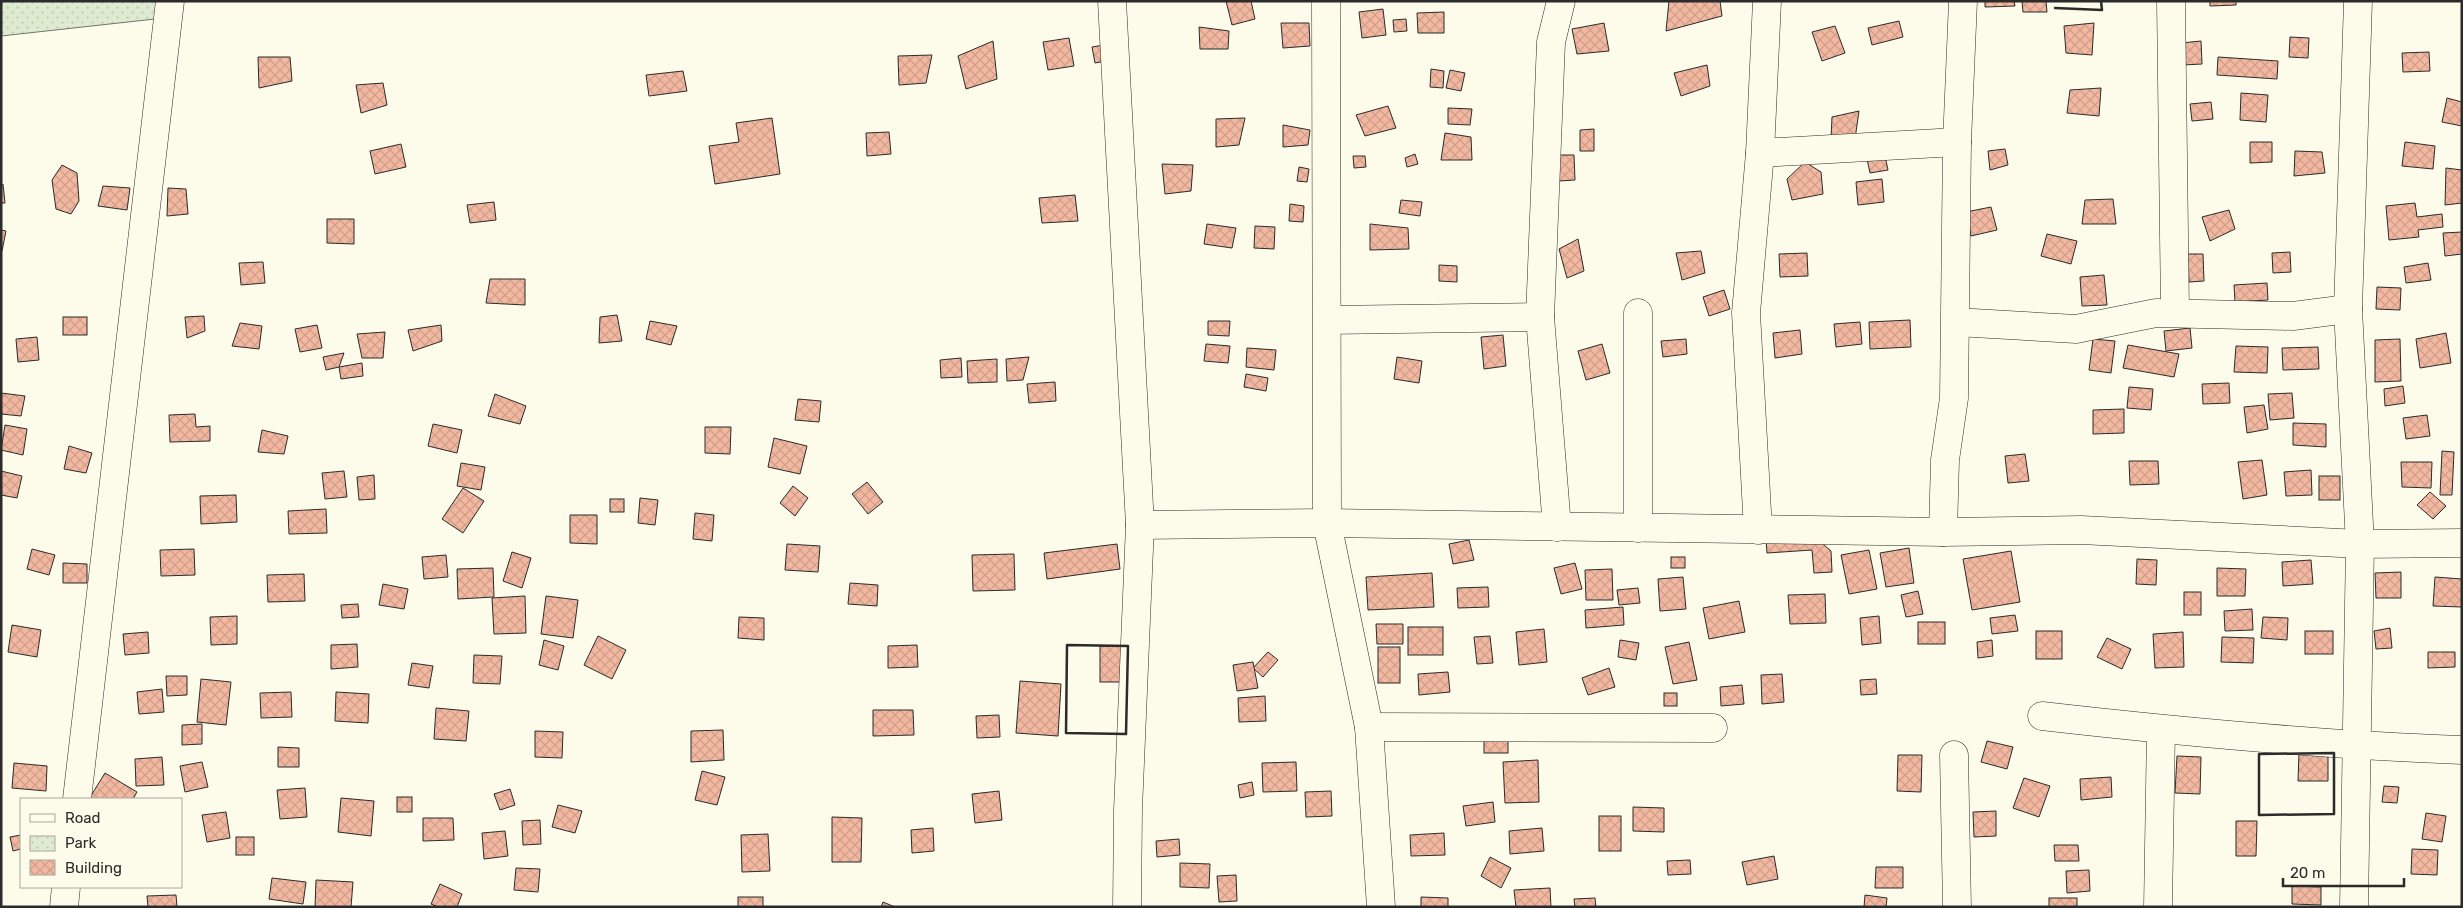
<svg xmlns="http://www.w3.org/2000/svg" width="2463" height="908" font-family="Rubik,sans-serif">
	<defs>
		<pattern id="park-dots" width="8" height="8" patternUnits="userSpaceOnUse" patternTransform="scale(1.25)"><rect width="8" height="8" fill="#deebd1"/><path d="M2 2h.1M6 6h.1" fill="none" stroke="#bfcab4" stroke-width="1.8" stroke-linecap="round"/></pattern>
		<pattern id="building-cross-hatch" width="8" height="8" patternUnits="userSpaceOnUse" patternTransform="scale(1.25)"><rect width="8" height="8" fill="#f2b8a0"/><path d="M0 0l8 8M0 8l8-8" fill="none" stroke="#d09e8a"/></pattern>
	</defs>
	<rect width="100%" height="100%" fill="#fdfbea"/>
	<polygon fill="url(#park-dots)" stroke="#74746e" points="1,1 164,1 164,18 1,36"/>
	<g fill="url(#building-cross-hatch)" stroke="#2b2b2b">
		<polygon points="1226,1 1251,1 1255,19 1232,25"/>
		<polygon points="1669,1 1720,1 1722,16 1666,31"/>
		<polygon points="1985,1 2014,1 2015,6 1985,7"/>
		<polygon points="2022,1 2046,1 2047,12 2023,12"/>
		<polygon points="2210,1 2236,1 2236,5 2210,6"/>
		<polygon points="1383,9 1386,35 1362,38 1359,12"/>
		<polygon points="1444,12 1444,33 1418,33 1417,13"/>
		<polygon points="1406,19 1407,31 1394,32 1393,20"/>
		<polygon points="1899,21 1903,37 1872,45 1868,28"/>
		<polygon points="1281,23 1309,23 1310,46 1283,48"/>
		<polygon points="1604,23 1609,51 1577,54 1572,29"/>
		<polygon points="2094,23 2092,55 2066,53 2064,26"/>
		<polygon points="1835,26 1845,53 1822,61 1812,32"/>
		<polygon points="1199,27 1229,31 1228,49 1200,49"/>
		<polygon points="2290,37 2309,38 2308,58 2289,57"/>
		<polygon points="1069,38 1074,66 1048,70 1043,42"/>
		<polygon points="993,41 997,79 966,89 958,56"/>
		<polygon points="2201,41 2202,64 2183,65 2181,43"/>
		<polygon points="1104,45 1106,61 1095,63 1092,47"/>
		<polygon points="2429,52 2430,71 2403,72 2402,53"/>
		<polygon points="932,55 926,83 899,85 898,56"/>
		<polygon points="258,57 290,57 292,81 259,88"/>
		<polygon points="2218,57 2278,61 2277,79 2217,75"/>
		<polygon points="1707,65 1710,86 1681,96 1674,73"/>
		<polygon points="1431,69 1444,71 1443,88 1430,87"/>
		<polygon points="1450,70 1465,73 1461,91 1446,88"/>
		<polygon points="683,71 687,91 649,96 646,75"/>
		<polygon points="383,83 387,105 361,113 356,85"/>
		<polygon points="2101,88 2099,116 2067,113 2070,90"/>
		<polygon points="2241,93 2268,95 2266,122 2240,120"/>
		<polygon points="2447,98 2462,102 2462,126 2442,122"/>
		<polygon points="2211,102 2213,119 2192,121 2190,104"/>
		<polygon points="1388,106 1396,128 1365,136 1356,115"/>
		<polygon points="1448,108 1472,109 1470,125 1448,124"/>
		<polygon points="1859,111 1855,139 1831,139 1832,117"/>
		<polygon points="772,118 780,174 715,184 709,146 739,142 736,123"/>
		<polygon points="1245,118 1239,145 1216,147 1216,119"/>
		<polygon points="1283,125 1310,130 1308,145 1283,147"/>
		<polygon points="1594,129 1594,151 1580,151 1580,130"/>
		<polygon points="889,132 891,154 867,156 866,133"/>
		<polygon points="1445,133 1471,137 1472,160 1441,160"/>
		<polygon points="2250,142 2272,142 2272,162 2250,163"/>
		<polygon points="2405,142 2435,146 2433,169 2402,166"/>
		<polygon points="401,144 406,167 375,174 370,151"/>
		<polygon points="2005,149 2008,165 1990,170 1988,151"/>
		<polygon points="2295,151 2322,152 2325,173 2294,176"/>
		<polygon points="1415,154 1418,164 1407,167 1405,158"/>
		<polygon points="1558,155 1574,155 1575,180 1559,181"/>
		<polygon points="1353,156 1365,156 1366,167 1354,168"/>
		<polygon points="1885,156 1888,170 1870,173 1867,159"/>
		<polygon points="1805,162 1821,172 1823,194 1792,200 1787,179"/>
		<polygon points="1162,164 1193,165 1191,191 1165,194"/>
		<polygon points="62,165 77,173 79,201 71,214 56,209 52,180"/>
		<polygon points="1299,167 1309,169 1307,182 1297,181"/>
		<polygon points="2446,168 2462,170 2462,203 2445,205"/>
		<polygon points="1882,179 1884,202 1858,205 1856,182"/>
		<polygon points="3,184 5,203 1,203 1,185"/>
		<polygon points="103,186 130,188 127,210 98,206"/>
		<polygon points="168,188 186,189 188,214 167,216"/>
		<polygon points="1075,195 1078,221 1042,223 1039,198"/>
		<polygon points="2113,199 2116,224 2082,224 2085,200"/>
		<polygon points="1401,200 1422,202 1420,216 1399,213"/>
		<polygon points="494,202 496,220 470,223 467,205"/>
		<polygon points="2415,203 2417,217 2442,214 2443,227 2418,230 2419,237 2389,240 2386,206"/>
		<polygon points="1290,204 1304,206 1303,222 1289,221"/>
		<polygon points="1991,207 1997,230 1971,236 1966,212"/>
		<polygon points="2229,210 2235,229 2210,241 2202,217"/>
		<polygon points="327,219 354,219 354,244 327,243"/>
		<polygon points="1207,224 1236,228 1232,248 1204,244"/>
		<polygon points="1370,224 1408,228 1409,249 1370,250"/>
		<polygon points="1255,226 1275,227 1274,249 1254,248"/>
		<polygon points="1,230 6,231 2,251 1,251"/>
		<polygon points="2462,232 2462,254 2445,256 2443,233"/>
		<polygon points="2047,234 2077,241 2071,264 2041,256"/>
		<polygon points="1578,239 1584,271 1567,278 1559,249"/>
		<polygon points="1701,251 1705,273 1682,280 1676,253"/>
		<polygon points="2290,252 2291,272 2273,273 2272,253"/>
		<polygon points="1807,253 1808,276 1780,277 1779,254"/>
		<polygon points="2188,254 2203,254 2204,281 2189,282"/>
		<polygon points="263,262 265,283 241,285 239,263"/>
		<polygon points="2428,263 2431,280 2406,283 2404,267"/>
		<polygon points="1439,265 1457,266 1457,282 1439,281"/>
		<polygon points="2104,275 2107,305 2082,306 2080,277"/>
		<polygon points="490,279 525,279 525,305 486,303"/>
		<polygon points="2267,283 2268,300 2235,302 2234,285"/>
		<polygon points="2377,287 2401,288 2400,310 2376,309"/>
		<polygon points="1724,290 1730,309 1709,316 1703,297"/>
		<polygon points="617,315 622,341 599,343 600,317"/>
		<polygon points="204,316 205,331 187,338 185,317"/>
		<rect x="63" y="317" width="24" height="18"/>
		<polygon points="1910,320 1911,347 1870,349 1869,322"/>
		<polygon points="650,321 677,326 671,345 646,339"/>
		<polygon points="1208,321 1230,321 1229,336 1208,335"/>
		<polygon points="1860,322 1862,344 1836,347 1834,324"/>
		<polygon points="240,323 262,326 259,349 232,346"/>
		<polygon points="317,325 322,348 300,352 295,329"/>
		<polygon points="441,325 442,341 413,351 408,330"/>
		<polygon points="2190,328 2192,348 2166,351 2164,331"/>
		<polygon points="1800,330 1802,354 1775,358 1773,333"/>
		<polygon points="385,332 383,358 362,358 357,334"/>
		<polygon points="2446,333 2451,363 2420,368 2416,339"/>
		<polygon points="1503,335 1506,366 1484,369 1481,337"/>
		<polygon points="37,337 39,360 18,362 16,339"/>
		<polygon points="1686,339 1687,354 1663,357 1661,341"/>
		<polygon points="2093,339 2115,341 2111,373 2089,370"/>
		<polygon points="2400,339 2401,381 2375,382 2375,340"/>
		<polygon points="1206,344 1230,346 1228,363 1204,361"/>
		<polygon points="1602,344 1610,373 1586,380 1578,351"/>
		<polygon points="2128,345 2179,354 2174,377 2123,368"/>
		<polygon points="2236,346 2268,347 2267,373 2234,372"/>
		<polygon points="2318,347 2319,369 2283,370 2282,348"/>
		<polygon points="1247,348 1276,350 1274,370 1246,367"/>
		<polygon points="344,353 339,367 326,370 323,357"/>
		<polygon points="1029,357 1023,380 1007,381 1006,359"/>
		<polygon points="1397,357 1422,361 1419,383 1394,379"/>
		<polygon points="961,358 962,377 941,378 940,360"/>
		<polygon points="997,359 997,382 968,383 967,361"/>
		<polygon points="362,363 363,376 341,379 339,367"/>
		<polygon points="1246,374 1268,378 1266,391 1244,387"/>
		<polygon points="1055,382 1056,401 1029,403 1027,384"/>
		<polygon points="2229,383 2230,403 2203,404 2202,384"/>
		<polygon points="2403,386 2405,403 2385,406 2384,389"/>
		<polygon points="2129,387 2153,389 2151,410 2127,408"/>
		<polygon points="1,393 25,396 21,416 1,414"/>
		<polygon points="2292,393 2294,418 2270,420 2268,394"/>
		<polygon points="495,394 526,406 520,424 488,416"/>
		<polygon points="798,399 821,401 819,422 795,420"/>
		<polygon points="2264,405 2268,429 2247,433 2244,407"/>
		<polygon points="2124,409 2124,433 2093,434 2093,410"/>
		<polygon points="195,414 196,427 210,426 210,441 170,442 169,415"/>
		<polygon points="2427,415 2430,436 2406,439 2403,418"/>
		<polygon points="2293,423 2326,424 2326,447 2293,445"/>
		<polygon points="433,424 462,430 457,453 428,446"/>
		<polygon points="5,425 27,429 23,455 1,450"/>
		<polygon points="705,427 731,427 730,454 705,453"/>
		<polygon points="262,430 288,436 284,454 258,452"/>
		<polygon points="774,438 807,446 800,474 768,467"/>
		<polygon points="69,446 92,453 86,473 64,469"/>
		<polygon points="2442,451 2454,452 2452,495 2440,495"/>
		<polygon points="2025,454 2029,481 2008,483 2005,456"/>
		<polygon points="2262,460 2267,495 2243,499 2238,462"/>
		<polygon points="2129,461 2158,461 2159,484 2130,485"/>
		<polygon points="2401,462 2432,462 2431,488 2402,487"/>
		<polygon points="461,463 485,467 481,490 457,486"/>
		<polygon points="2311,470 2312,495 2286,496 2284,472"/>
		<polygon points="1,471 22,476 17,498 1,495"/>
		<polygon points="344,471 347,497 325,499 322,473"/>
		<polygon points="374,475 375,499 359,500 357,477"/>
		<rect x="2319" y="476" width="21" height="24"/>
		<polygon points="867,482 883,502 868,514 852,494"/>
		<polygon points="793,486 808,498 795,516 780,503"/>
		<polygon points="463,488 484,501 463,533 442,519"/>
		<polygon points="2430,492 2446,506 2433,519 2417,505"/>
		<polygon points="236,495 237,522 201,524 200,496"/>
		<polygon points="640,498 658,500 655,525 638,523"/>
		<rect x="610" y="499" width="14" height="13"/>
		<polygon points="326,509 327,533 289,534 288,511"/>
		<polygon points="695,513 714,515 712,541 693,539"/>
		<polygon points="570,515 597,515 597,544 570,543"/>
		<polygon points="1815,537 1831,551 1832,572 1814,573 1812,550 1767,553 1766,540"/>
		<polygon points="1469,540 1474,560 1453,564 1449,544"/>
		<polygon points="787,544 820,546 818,572 785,570"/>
		<polygon points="1117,544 1120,569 1047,579 1044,553"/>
		<polygon points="1909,548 1914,583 1886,587 1880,553"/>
		<polygon points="32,549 55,555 49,575 27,569"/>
		<polygon points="194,549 195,575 161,576 160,550"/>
		<polygon points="1869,550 1877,589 1849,594 1841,555"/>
		<polygon points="2011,551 2020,602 1972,610 1963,559"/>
		<polygon points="512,552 531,558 522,588 503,581"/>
		<polygon points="1014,554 1015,590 973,591 972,555"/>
		<polygon points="446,555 448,577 424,579 422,557"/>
		<rect x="1671" y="557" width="14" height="11"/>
		<polygon points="2137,559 2157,560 2156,585 2136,584"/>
		<polygon points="2311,560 2313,584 2283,586 2282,562"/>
		<polygon points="63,563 87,564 87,583 63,583"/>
		<polygon points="1575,563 1582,589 1561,594 1554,568"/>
		<polygon points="493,568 494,597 458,599 457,569"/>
		<polygon points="2217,568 2246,569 2245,596 2217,596"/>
		<polygon points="1612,569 1613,600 1586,600 1585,570"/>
		<polygon points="2401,572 2401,598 2376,598 2375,573"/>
		<polygon points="1432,573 1434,607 1368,610 1366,577"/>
		<polygon points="304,574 305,601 268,602 267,575"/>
		<polygon points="1683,577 1686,609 1660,611 1658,579"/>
		<polygon points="2435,577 2462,579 2462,607 2433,606"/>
		<polygon points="850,583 878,585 877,606 848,604"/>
		<polygon points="383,584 408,589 404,609 379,605"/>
		<polygon points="1488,587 1489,607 1458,608 1457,588"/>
		<polygon points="1638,588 1640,603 1619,605 1617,590"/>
		<polygon points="1918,591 1923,614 1906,617 1901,595"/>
		<rect x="2184" y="592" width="17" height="23"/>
		<polygon points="1825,594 1826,623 1790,624 1788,595"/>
		<polygon points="525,596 526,633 494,634 492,598"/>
		<polygon points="546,596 578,600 573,638 541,634"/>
		<polygon points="1739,601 1745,632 1709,639 1703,608"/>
		<polygon points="358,604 359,617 342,618 341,605"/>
		<polygon points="1623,607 1624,625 1586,628 1585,610"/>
		<polygon points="2252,609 2253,630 2225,631 2224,611"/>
		<polygon points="2015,615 2018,631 1992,634 1990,618"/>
		<polygon points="237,616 237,644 211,645 210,617"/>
		<polygon points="1879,616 1881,643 1862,645 1860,618"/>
		<polygon points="739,617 764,618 764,640 738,638"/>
		<polygon points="2263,617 2288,618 2287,640 2261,638"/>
		<rect x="1918" y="622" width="27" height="22"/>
		<polygon points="1376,624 1403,624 1403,644 1377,644"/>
		<polygon points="12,625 41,630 37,657 8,652"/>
		<rect x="1408" y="627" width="35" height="28"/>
		<polygon points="2390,628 2392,648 2376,649 2374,631"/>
		<polygon points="1544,629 1547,662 1519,665 1516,632"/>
		<rect x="2036" y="631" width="26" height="28"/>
		<rect x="2305" y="631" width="28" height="23"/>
		<polygon points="148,632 149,653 125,655 123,634"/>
		<polygon points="2183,632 2184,667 2155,668 2153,634"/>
		<polygon points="598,636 626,650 612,679 584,665"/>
		<polygon points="1490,636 1493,663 1477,664 1474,637"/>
		<polygon points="2222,637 2254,638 2253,663 2221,662"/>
		<polygon points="2107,638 2131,649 2122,669 2097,657"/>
		<polygon points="544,640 564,646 558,670 539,665"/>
		<polygon points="1620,640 1639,643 1636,660 1618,657"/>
		<polygon points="1992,640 1993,656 1978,658 1977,642"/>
		<polygon points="1689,642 1697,680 1673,684 1665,647"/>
		<polygon points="357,644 358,667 331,669 331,645"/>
		<polygon points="917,645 918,667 888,668 888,646"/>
		<rect x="1100" y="646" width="26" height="36"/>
		<rect x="1378" y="647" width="22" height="36"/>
		<polygon points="1268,652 1278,660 1263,677 1253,668"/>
		<polygon points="2428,652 2455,652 2455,667 2428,668"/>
		<polygon points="474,655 502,656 500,684 473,683"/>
		<polygon points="1253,662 1258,688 1237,691 1233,665"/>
		<polygon points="412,663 433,666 429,688 408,685"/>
		<polygon points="1609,668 1615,687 1588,695 1582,678"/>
		<polygon points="1448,672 1450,692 1419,695 1418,674"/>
		<polygon points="1782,674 1784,702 1762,704 1761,675"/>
		<polygon points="166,676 187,676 187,695 167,696"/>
		<polygon points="201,679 231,682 226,725 197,722"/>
		<polygon points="1876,679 1877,694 1861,695 1860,680"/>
		<polygon points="1020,681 1061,684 1058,736 1016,733"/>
		<polygon points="1742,685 1744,704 1721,706 1720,687"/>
		<polygon points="162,689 164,712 139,714 137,692"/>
		<polygon points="291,692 292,717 261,718 260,693"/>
		<polygon points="336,692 369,694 368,723 335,721"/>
		<rect x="1664" y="693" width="13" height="13"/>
		<polygon points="1265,696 1266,721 1239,722 1238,698"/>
		<polygon points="436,708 469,711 466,741 434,739"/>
		<polygon points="873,710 913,710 914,735 873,736"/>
		<polygon points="999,715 1000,737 977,738 976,716"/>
		<polygon points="202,724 202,744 182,745 182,725"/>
		<polygon points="723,730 724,760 691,762 691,731"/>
		<polygon points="535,731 563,732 562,758 535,757"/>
		<rect x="1484" y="735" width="24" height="18"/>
		<polygon points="1987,741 2013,747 2007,769 1981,762"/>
		<polygon points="278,747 299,748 299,767 278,767"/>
		<polygon points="2299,753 2328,753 2328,781 2298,781"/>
		<polygon points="1898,755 1922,755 1921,792 1897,791"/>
		<polygon points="2177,756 2201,757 2200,794 2175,793"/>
		<polygon points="162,757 164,785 136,786 135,759"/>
		<polygon points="1538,760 1539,802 1505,803 1503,762"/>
		<polygon points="202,762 208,787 185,792 180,766"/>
		<polygon points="1296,762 1297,791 1263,792 1262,763"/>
		<polygon points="14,763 47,766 46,791 12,788"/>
		<polygon points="702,771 725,777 717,805 695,800"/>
		<polygon points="105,773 137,792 133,799 89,799"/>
		<polygon points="2111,777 2112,797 2081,800 2080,779"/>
		<polygon points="2024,778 2050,786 2039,817 2013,808"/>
		<polygon points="1252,782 1254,795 1240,798 1238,785"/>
		<polygon points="2384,786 2399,787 2397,803 2382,802"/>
		<polygon points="305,788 307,817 280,819 277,790"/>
		<polygon points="510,789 515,805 500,810 494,794"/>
		<polygon points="999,791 1002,820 975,823 972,794"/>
		<polygon points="1331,791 1332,816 1306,817 1305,792"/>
		<rect x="397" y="797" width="15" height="15"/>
		<polygon points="341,798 374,801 371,836 338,832"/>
		<polygon points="1493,802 1495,822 1466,826 1463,806"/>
		<polygon points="558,805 582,811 575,833 552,827"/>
		<polygon points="1633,807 1664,808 1664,832 1633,831"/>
		<polygon points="1996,811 1996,836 1974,837 1973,812"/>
		<polygon points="226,812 230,838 207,842 202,815"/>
		<polygon points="2426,813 2446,816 2442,842 2422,839"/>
		<rect x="1599" y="816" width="22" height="35"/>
		<polygon points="832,817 862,818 861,862 832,862"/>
		<polygon points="423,818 453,818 454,840 423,841"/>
		<polygon points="540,820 541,844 523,845 522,821"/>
		<polygon points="2236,821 2257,821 2256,856 2236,856"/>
		<polygon points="933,828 934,851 912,853 911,830"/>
		<polygon points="1542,828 1544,851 1510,854 1509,831"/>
		<polygon points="505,831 508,856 484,859 482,833"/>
		<polygon points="1444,833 1445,855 1411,856 1410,835"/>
		<polygon points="768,834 770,871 742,872 741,835"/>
		<polygon points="21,835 21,849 13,851 10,837"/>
		<rect x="236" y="837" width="18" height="18"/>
		<polygon points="1179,839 1180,855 1157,857 1156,841"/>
		<polygon points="2054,845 2078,845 2079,861 2055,861"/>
		<polygon points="2412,849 2438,850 2437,875 2411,874"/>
		<polygon points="1774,856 1778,879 1747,885 1742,862"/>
		<polygon points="1490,857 1511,868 1501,888 1481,876"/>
		<polygon points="1690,860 1691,874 1668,875 1667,861"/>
		<polygon points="1180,863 1210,864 1209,888 1180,887"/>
		<polygon points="1876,867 1903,867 1903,888 1875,888"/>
		<polygon points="516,868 540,869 538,892 514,890"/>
		<polygon points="2089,870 2090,891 2067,893 2066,871"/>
		<polygon points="1236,875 1237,901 1219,902 1217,876"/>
		<polygon points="272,878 306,882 303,904 269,899"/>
		<polygon points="316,880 353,882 351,907 315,907"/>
		<polygon points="440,884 462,894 457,907 438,907 431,904"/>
		<polygon points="2292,886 2321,887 2321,905 2292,904"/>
		<polygon points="1550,888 1551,907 1516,907 1514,890"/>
		<polygon points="176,895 177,907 148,907 147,896"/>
		<polygon points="1865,895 1887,898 1886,907 1864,907"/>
		<rect x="738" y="897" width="25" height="10"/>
		<polygon points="1421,897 1448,898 1448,907 1421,907"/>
		<polygon points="1595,898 1596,907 1575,907 1574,899"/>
		<rect x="2049" y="898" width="28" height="9"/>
		<polygon points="883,902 895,907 881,907"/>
	</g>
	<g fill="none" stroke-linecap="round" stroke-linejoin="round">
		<g stroke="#2b2b2b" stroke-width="29">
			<g id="minor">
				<polyline points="1112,1 1140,525 1128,810 1127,907"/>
				<polyline points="1326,1 1327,523 1369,727 1381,907"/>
				<polyline points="2171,1 2175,312"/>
				<polyline points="1760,153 1957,142"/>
				<polyline points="1327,320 1540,317"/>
				<polyline points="1956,322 2076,329 2156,313 2293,316 2348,309"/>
				<polyline points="1140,525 1327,523 1943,532 2081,530 2360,544 2462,543"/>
				<polyline points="1557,527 1540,317 1551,42 1561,1"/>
				<polyline points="1638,528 1638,313"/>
				<polyline points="1758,530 1746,313 1760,153 1767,1"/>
				<polyline points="1943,532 1945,460 1954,398 1957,142 1963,1"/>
				<path d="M2042,716C2182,732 2321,745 2462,750"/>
				<polyline points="1369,727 1713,728"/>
				<polyline points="1954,755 1957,907"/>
				<polyline points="77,799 170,1"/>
				<polyline points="64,907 66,887"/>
				<polyline points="2158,907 2161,730"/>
				<polyline points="2354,907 2360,544 2348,309 2358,1"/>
			</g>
		</g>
		<use href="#minor" stroke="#fdfbea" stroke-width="28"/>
		<g stroke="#2b2b2b" stroke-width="2.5">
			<polyline points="2055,8 2102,10 2101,1"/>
			<polygon points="1067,645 1128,646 1126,734 1066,733"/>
			<polygon points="2334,753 2334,814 2259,815 2259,754"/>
		</g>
	</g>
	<rect width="2463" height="908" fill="none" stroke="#2b2b2b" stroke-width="5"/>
	<rect x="20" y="798" width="162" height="90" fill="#fdfbea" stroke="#a9a89e"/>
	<rect x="30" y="814" width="25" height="8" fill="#fdfbea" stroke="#a9a89e"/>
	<text x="65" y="823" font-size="15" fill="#2b2b2b">Road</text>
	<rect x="30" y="836" width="25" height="15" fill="url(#park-dots)" stroke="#a9a89e"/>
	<text x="65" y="848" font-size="15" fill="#2b2b2b">Park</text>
	<rect x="30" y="860" width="25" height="15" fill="url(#building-cross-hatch)" stroke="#a9a89e"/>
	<text x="65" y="873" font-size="15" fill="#2b2b2b">Building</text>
	<path d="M2283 878v8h121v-8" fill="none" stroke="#2b2b2b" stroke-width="2.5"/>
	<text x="2290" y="878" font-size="15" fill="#2b2b2b" stroke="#fdfbea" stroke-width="4" paint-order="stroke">20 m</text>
</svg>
